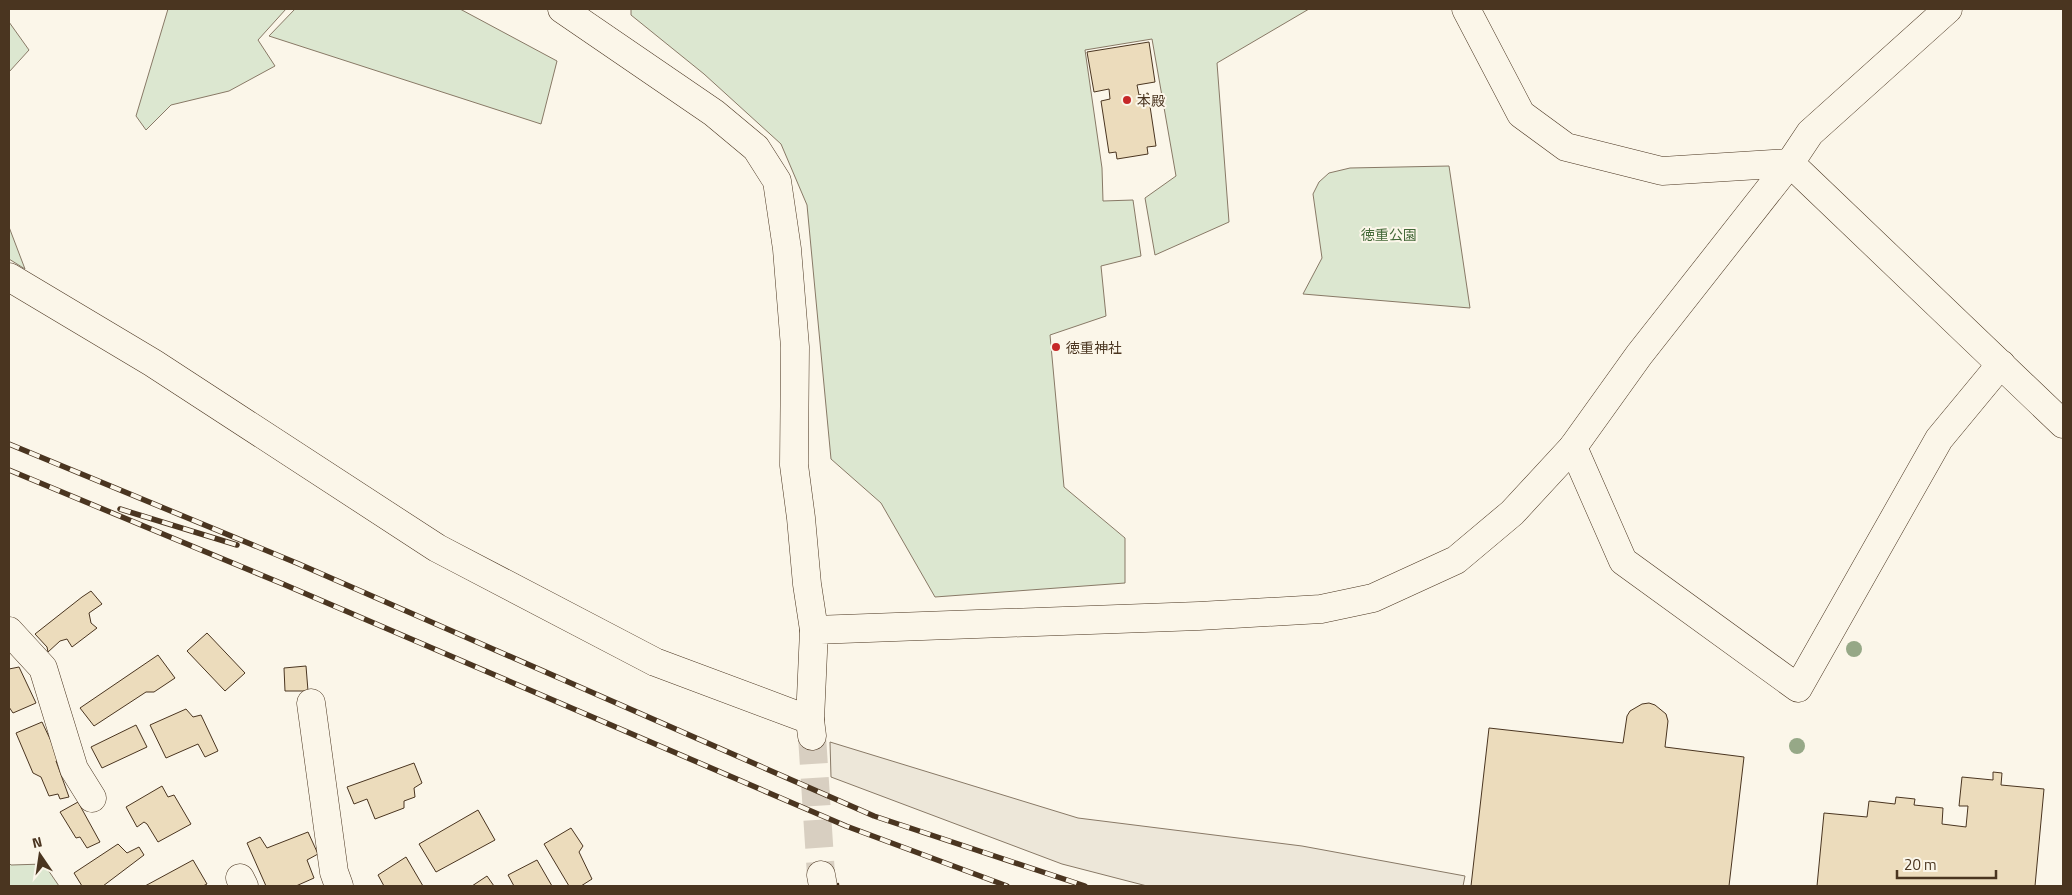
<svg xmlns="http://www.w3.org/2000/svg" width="2072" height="895" font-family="'Titillium Web','Noto Sans JP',sans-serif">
	<rect width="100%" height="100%" fill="#fbf6e9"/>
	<g fill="#dce7d0" stroke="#887966">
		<polygon points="168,9 286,9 258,40 275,66 229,91 171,105 146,130 136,116"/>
		<polygon points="295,9 460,9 557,61 541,124 269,36"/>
		<polygon points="631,9 1309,9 1217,63 1229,222 1155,255 1145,198 1176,176 1152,39 1085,50 1102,168 1103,201 1133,200 1141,256 1101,266 1106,316 1050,335 1064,487 1125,538 1125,583 935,597 881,503 831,459 807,205 781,144 704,74 631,15"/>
		<polygon points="9,22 29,50 9,72"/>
		<polygon points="1449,166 1470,308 1303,294 1322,258 1313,194 1319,182 1329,173 1350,168"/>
		<polygon points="9,227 25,269 9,259"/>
		<polygon points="9,863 11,865 44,864 59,886 9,886"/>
	</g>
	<polygon fill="#ede7d9" stroke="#887966" points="830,742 1078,818 1302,846 1465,876 1463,886 1147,886 1062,864 831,777"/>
	<g fill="#ecdcbc" stroke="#4a3520">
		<polygon points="1149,42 1155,82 1137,85 1139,95 1148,93 1156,146 1147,147 1148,154 1117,159 1116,152 1109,153 1101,101 1110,99 1109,89 1094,92 1087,52"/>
		<polygon points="91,591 102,604 89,613 91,623 97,628 72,647 67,639 60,641 48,652 47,647 35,634 82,597"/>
		<polygon points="207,633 245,673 225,691 187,651"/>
		<polygon points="158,655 175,678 154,692 146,692 94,726 80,708"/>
		<polygon points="306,666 308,691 285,691 284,668"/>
		<polygon points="19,667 36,703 13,713 9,707 9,669"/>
		<polygon points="1649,703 1655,705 1666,714 1668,721 1665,747 1744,757 1729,886 1471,886 1489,728 1623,743 1627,716 1630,711 1642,704"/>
		<polygon points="186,709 193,717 201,715 218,751 205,757 198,744 166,758 150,725"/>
		<polygon points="42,722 60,760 56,761 69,797 60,799 58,794 49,796 41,777 33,773 16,733"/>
		<polygon points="136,725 147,747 102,768 91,747"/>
		<polygon points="414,763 422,783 414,788 415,797 404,801 404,808 375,819 367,799 354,804 347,787"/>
		<polygon points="1993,772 2002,773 2001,785 2044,789 2035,886 1817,886 1824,813 1867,817 1869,801 1895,804 1896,797 1915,799 1914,805 1943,808 1942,824 1966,827 1968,806 1959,806 1962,777 1993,780"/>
		<polygon points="162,786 168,797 174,795 191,824 158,842 147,824 144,822 137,827 126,807"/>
		<polygon points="78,802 100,842 87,848 80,837 76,838 60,812"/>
		<polygon points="478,810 495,840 436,872 419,844"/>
		<polygon points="571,828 583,846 579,852 592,879 581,886 569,886 544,844"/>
		<polygon points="308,832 318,854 307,860 314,878 296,886 266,886 247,843 260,837 267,848"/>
		<polygon points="118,844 127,853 139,847 144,855 103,886 82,886 74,873"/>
		<polygon points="406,857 423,886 384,886 378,875"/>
		<polygon points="193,860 207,884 203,886 145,886"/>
		<polygon points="537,860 552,886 514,886 508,875"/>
		<polygon points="487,876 494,886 472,886"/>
	</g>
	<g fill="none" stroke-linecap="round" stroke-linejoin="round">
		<polyline stroke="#d8cfc1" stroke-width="28" stroke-dasharray="28 14" stroke-linecap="butt" points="812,736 821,875"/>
		<g stroke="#4a3520" stroke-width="29">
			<g id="minor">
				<polyline points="1466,9 1521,114 1566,147 1662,171 1790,163 2063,424"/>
				<polyline points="9,277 153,363 437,548 655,662 810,720"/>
				<polyline points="1573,447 1623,561 1798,688 1939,439 2001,364"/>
				<polyline points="9,631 43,668 74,769 92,798"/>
				<polyline points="311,703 334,872 339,886"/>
				<polyline points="812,736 810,720 814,630 1199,616 1321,609 1373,598 1456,560 1512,513 1573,447 1639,355 1790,163 1810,133 1948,9"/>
				<polyline points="821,875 823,886"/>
				<polyline points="240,878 244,886"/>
			</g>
		</g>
		<g stroke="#4a3520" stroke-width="29">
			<polyline id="tertiary" points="562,9 714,113 756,148 777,181 787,249 795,347 794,465 801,518 807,584 814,630"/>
		</g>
		<use href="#minor" stroke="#fbf6e9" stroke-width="28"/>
		<use href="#tertiary" stroke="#fbf6e9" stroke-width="28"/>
		<g stroke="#4a3520" stroke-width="5.5">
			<g id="rail">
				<polyline points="9,444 299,564 874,816 1085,886"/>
				<polyline points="9,470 283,584 846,826 1007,886"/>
				<polyline points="120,509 237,545"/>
			</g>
		</g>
		<use href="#rail" stroke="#fbf6e9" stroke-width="4" stroke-dasharray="11" stroke-linecap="butt"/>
		<polyline stroke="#4a3520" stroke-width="2.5" points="838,884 838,886"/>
	</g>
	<g fill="#96a887">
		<circle cx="1854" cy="649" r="8"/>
		<circle cx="1797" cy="746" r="8"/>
	</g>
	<g fill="#c62828" stroke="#fbf6e9" stroke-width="2">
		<circle cx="1127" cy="100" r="5"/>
		<circle cx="1056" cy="347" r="5"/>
	</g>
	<g text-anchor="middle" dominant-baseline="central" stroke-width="4" stroke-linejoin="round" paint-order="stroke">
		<g font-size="14" fill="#4a3520" stroke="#fbf6e9" text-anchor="start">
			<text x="1137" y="100">本殿</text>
			<text x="1066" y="347">徳重神社</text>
		</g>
		<g font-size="14" fill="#436837" stroke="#fbf6e9">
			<text x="1389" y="234">徳重公園</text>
		</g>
	</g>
	<rect width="2072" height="895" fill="none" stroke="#4a3520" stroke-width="20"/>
	<g transform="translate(40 855) rotate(347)" stroke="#fbf6e9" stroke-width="4" paint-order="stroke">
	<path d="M0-4L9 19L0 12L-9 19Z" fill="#4a3520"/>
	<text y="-8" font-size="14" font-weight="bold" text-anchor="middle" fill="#4a3520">N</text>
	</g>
	<path d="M1897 870v8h99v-8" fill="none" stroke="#4a3520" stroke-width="2.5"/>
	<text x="1904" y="870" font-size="15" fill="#4a3520" stroke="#fbf6e9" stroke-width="4" paint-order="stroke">20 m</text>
</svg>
